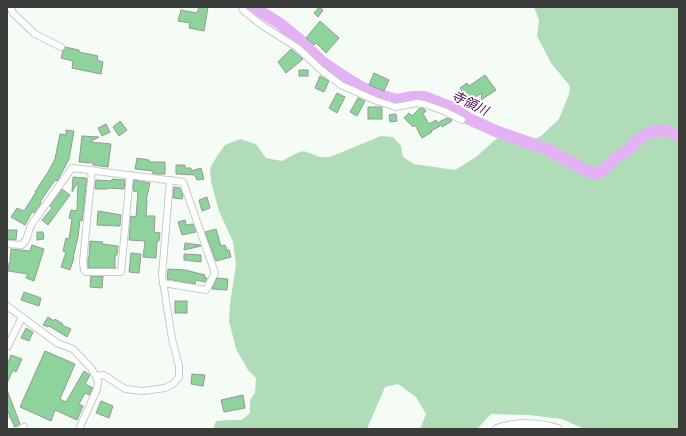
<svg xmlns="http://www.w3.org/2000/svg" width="686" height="436" font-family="Helvetica,'Noto Sans JP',sans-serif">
	<rect width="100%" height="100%" fill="#f5fcf6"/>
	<polygon fill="#b0ddb8" points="534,7 679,7 679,429 584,429 562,419 529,415 491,414 477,429 420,429 426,414 416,397 398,384 385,387 367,429 213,429 216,421 230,420 242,420 250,413 250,400 255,393 256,378 248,370 236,349 229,321 230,304 236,265 233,242 219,211 211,182 210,168 217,156 225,145 240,139 256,144 266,158 282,161 297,153 304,151 320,157 330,157 381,136 393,137 401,146 403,157 414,164 455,170 476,157 496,139 506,138 525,143 541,136 559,119 569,94 570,86 551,63 537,36 539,20"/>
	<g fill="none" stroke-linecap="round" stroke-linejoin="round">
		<path stroke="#e4b2f4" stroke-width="12" d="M253,7L279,23L301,41L321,61L340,74L361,87L386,97L397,100L413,97H425L453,108L469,119L498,132L547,149L589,172L598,173C601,171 605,169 608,166C611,163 613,159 617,157C619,155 622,154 625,152C642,135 654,123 679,136"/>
	</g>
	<g fill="#8ed39c" stroke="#949a95">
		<polygon points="199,7 208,7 204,31 189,28 190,23 178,21 181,10 197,13"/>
		<polygon points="319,7 323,10 318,17 314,13"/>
		<polygon points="320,21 339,38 326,53 316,43 314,45 306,38"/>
		<polygon points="65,47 79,50 79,52 98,56 97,60 103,62 101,74 72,68 73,61 61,58 63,51"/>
		<polygon points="291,49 303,59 286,73 278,62"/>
		<rect x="299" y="70" width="9" height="6"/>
		<polygon points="374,73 389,80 384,91 369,85"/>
		<polygon points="485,75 496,90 481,100 482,93 469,101 460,88 467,83 469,86"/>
		<polygon points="320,76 329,81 324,92 315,88"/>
		<polygon points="337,93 345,97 337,113 329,108"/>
		<polygon points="358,98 365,101 357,116 350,112"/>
		<rect x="368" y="107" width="14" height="12"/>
		<polygon points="420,108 424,109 426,111 423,114 429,124 436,120 440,126 431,131 432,132 422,138 415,125 413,127 404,118 409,113 412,116"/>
		<polygon points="396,114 397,121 390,122 389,115"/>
		<polygon points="447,118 451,119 452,121 442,127 439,122"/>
		<polygon points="120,121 127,130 119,136 113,127"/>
		<polygon points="106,124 110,132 102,136 98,128"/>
		<polygon points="66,130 74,131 69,159 59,178 57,181 55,180 40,202 41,203 39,206 34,213 32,212 25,225 11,217 17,208 24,211 36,192 35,192 48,172 55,159 60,134 66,135"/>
		<polygon points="82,136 99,137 90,142 111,144 108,167 93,165 93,163 79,162"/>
		<polygon points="137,158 149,160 149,162 165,162 165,174 153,174 153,171 135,169"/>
		<polygon points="176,165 185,165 185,168 191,168 191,171 201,168 204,179 197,180 195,175 176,174"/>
		<polygon points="73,177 86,178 86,179 87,179 82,221 80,220 78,237 73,258 74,258 70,270 61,267 66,252 63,251 66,238 69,239 72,219 69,218 71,210 77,211 78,182 72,192"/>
		<polygon points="112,179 125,180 124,189 108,188 108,189 95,189 96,180 112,181"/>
		<polygon points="134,180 150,183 146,201 147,201 146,216 155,216 154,232 160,233 159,241 157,241 156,258 143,257 145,241 129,240 131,216 136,217 138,192 133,191"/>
		<polygon points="174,187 180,188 183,196 182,199 173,198"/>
		<polygon points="62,189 70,195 48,225 42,220 52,208 50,206"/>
		<polygon points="207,197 210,208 202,211 199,200"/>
		<polygon points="98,211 121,215 120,226 97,225"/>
		<polygon points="185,220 186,225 193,224 196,232 182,235 178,222"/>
		<polygon points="216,229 221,246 225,245 227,250 229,250 231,257 216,261 205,232"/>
		<polygon points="7,230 17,230 16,240 7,239"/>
		<polygon points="37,232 43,232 44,239 37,240"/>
		<polygon points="90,241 103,242 102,244 118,246 117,255 115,255 115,268 88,268 88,257 89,257"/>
		<polygon points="185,243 200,245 201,246 184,250"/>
		<polygon points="32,245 44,249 34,281 26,278 28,274 8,271 9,263 10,263 11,249 30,251"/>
		<polygon points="131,253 141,254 139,273 129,272"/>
		<polygon points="184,254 201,255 201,262 184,260"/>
		<polygon points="168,269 185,270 205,275 204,277 207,278 205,282 196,280 195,284 167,279"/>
		<polygon points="91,276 103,276 102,288 90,287"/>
		<polygon points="217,278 228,279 227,290 212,289"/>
		<polygon points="24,292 41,298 39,306 21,300"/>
		<rect x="175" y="301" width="12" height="12"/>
		<polygon points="48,317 54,321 55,319 63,324 62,325 71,329 67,337 49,326 48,327 43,325"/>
		<polygon points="26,328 33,332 29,341 21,338"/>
		<polygon points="45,351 75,364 60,399 66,402 84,371 90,375 85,384 93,388 89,395 85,393 79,404 83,406 77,420 55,410 51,421 20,407"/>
		<polygon points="11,355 22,359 16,372 13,370 7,383 7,365"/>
		<polygon points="192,374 205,375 203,386 191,384"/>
		<polygon points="7,390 20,424 15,427 7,410"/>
		<polygon points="243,395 245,408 224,412 221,400"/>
		<polygon points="101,401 113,406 109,418 96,413"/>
	</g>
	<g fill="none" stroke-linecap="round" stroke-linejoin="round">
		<g stroke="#c6ccc7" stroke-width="8">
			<g id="street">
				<polyline points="10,7 13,13 35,34 61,47"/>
				<polyline points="242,7 243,10 260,24 298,48 320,69 341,85 377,101 396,107 417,103 424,104 444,111 462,120"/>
				<polyline points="92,170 83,262 84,270 86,272 121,272 130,175"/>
				<polyline points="7,244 22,245 26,240 31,225 72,168 183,182 215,273 206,290 163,283"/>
				<polyline points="7,306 57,343 73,349 91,368 96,376 104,375 125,389 143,391 165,388 173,384 179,377 179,366 172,339 162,275 170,180"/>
				<polyline points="8,346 22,317"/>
				<polyline points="7,420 11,429"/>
				<polyline points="20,429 24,427"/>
				<polyline points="79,429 97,389 98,381 96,376"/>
			</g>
		</g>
		<g stroke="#c6ccc7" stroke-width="10">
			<path id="secondary" d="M497,429C516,422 540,423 558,429"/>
		</g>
		<use href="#street" stroke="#fff" stroke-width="6"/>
		<use href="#secondary" stroke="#fff" stroke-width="8"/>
	</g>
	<g text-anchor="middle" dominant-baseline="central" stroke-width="4" stroke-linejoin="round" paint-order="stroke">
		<g font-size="13" font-style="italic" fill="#450455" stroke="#fff">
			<text transform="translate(470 103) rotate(26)">寺領川</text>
		</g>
	</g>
	<rect width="686" height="436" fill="none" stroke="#3a3c3a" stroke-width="16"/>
</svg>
